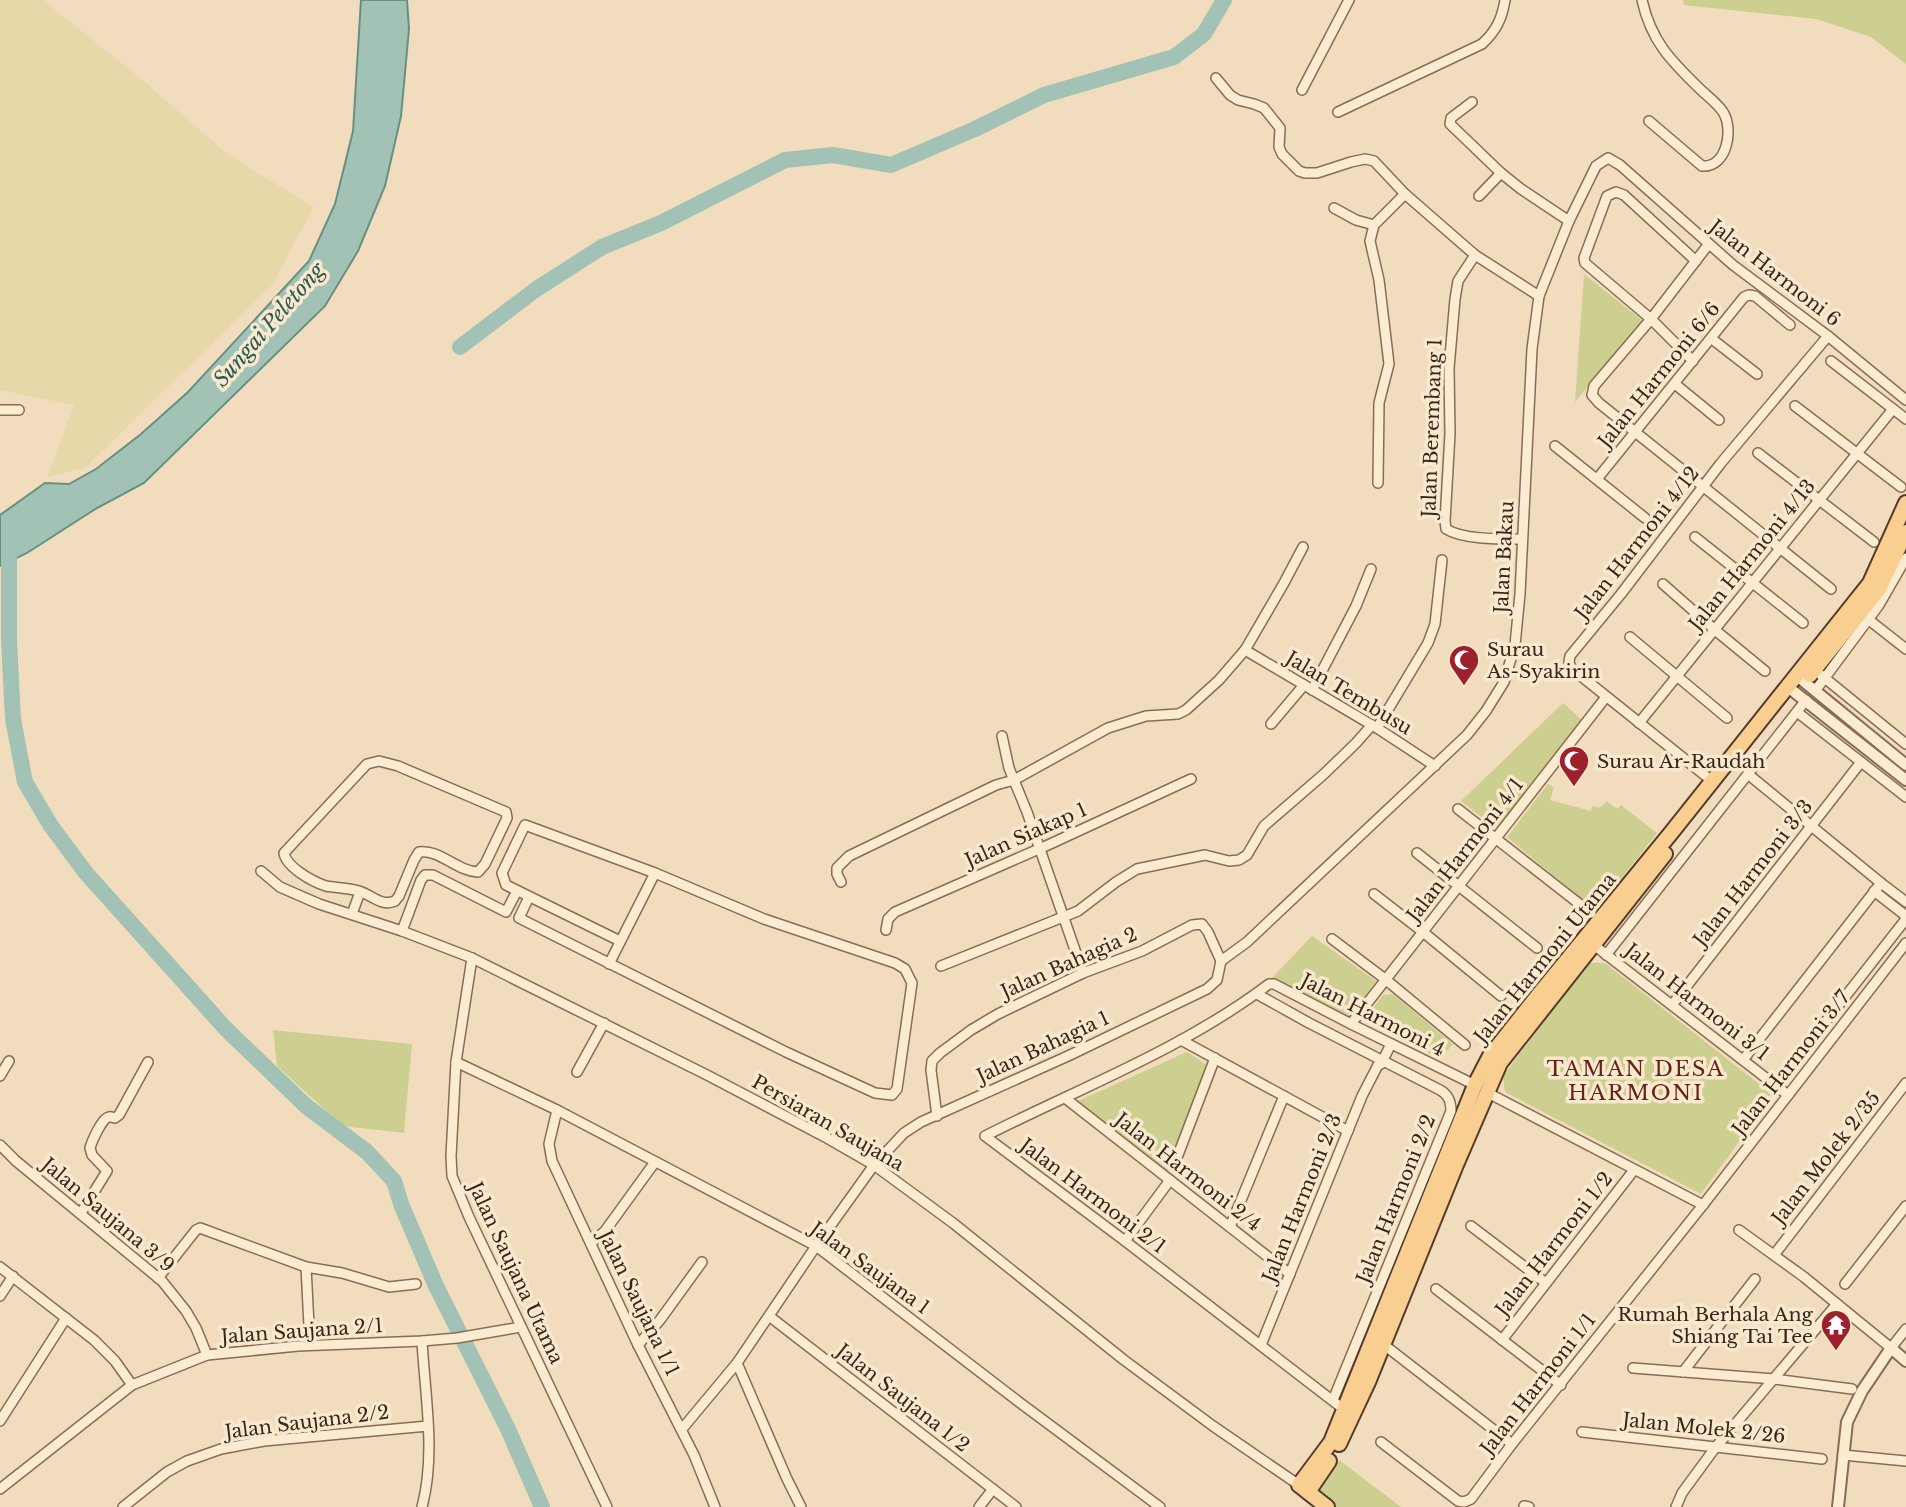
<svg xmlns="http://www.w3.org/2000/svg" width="1906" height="1507" font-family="'Libre Baskerville',serif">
	<rect width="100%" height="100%" fill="#f1ddbd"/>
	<polygon fill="#e7d8aa" points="0,0 43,0 139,77 230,156 314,207 272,285 85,468 47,477 74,405 0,390"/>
	<g fill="#cdcf90">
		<polygon points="1683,0 1906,0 1906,64 1871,37 1816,19 1684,5"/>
		<polygon points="1584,274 1643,321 1575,402"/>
		<polygon points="1563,703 1582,720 1501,826 1494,827 1461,801"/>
		<polygon points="1548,784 1554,788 1550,800 1591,811 1592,806 1599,808 1607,801 1617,809 1621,805 1657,833 1596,911 1507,837"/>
		<polygon points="1312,936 1376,981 1348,1020 1272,978"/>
		<polygon points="1587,963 1605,963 1773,1095 1701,1194 1505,1092 1503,1076"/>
		<polygon points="1393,994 1453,1044 1440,1059 1364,1020 1383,995"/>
		<polygon points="273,1030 412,1044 404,1133 343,1126 277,1066"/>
		<polygon points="1187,1052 1208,1066 1168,1171 1076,1102"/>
		<polygon points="1339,1460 1401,1507 1335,1507 1318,1492"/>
	</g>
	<polygon fill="#a1c2b5" stroke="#689082" stroke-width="2" points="361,0 407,0 409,29 401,116 385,186 358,251 325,306 144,483 97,508 27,553 0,566 0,515 45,483 69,484 96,469 141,434 188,392 309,261 335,204 353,131"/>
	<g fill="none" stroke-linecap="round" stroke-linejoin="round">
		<g stroke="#a1c2b5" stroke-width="16">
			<polyline points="460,347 535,290 602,247 661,223 785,160 833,155 891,165 975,129 1044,95 1174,57 1204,34 1224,0"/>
			<polyline points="9,550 9,640 13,719 25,782 51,826 86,873 226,1029 306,1106 367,1152 394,1181 401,1204 436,1286 508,1429 542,1507"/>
		</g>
		<g stroke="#8a6c55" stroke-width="12">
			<g id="minor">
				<path d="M1642,0C1651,41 1671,61 1700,89C1707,96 1717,103 1723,112C1734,129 1727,168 1702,166L1649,121"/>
				<polyline points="1216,78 1230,95 1238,100 1254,104 1264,108 1280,128 1279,147 1282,154 1299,171 1305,173 1317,173 1351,162 1365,159 1374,161 1405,194 1475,255 1539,296"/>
				<polyline points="1302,90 1349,0"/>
				<polyline points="1472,102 1451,118 1450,124 1501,173 1521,189 1569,221"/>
				<path d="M1338,112L1482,44C1496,31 1502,19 1505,0"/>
				<polyline points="1479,196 1501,173"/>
				<polyline points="1334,208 1356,220 1374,225"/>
				<polyline points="1708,245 1651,319 1594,386 1592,395 1599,403 1831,589"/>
				<path d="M1475,255L1458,281L1455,299L1449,368L1450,434L1445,521L1446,529C1464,540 1501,539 1522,539"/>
				<polyline points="1712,339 1757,374"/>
				<polyline points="1693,361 1651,319 1585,263 1584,258 1607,196 1616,192 1624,195 1696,261"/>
				<polyline points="1831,361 1906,419"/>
				<polyline points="1675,384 1719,420"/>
				<polyline points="1795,406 1901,487"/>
				<polyline points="0,410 19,410"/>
				<polyline points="1555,446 1645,518"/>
				<polyline points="1758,453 1874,542"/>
				<polyline points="1597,479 1744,297 1749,295 1755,296 1790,325"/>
				<polyline points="1378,483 1379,403 1389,364 1379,280 1370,241 1374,225 1405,194"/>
				<polyline points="1695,537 1803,623"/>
				<polyline points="1663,584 1715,630 1765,671"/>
				<polyline points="1869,620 1906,649"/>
				<polyline points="1630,637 1727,718"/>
				<polyline points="1245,650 1377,728 1435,766"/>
				<polyline points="1821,675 1906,744"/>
				<polyline points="1312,690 1356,606 1371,569"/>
				<polyline points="1815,691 1879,605 1906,558"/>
				<polyline points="1797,712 1906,797"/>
				<polyline points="1639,723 1893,409"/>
				<polyline points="1271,724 1304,685"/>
				<polyline points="1377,728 1428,643 1435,624 1442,560"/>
				<polyline points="1002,736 1009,768 1027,812 1083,973"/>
				<path d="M379,761L398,766L506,812L507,818L485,864L478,872C456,871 440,849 419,852L414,860L399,896L395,901C381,907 372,895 359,891C348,888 337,888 326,886C313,882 286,867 284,853L367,764Z"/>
				<polyline points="1749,775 1881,883 1906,902"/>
				<polyline points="1712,781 1571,668 1569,662 1570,656 1621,594 1721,463 1828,336"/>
				<polyline points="1458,809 1591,913"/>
				<polyline points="1417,853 1537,948"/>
				<polyline points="261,871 280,887 319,904 402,931 472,958 707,1075 827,1138 874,1165 953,1223 1124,1360 1213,1426 1299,1485"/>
				<polyline points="841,882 837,874 837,868 849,856 996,785 1014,780 1108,728 1146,716 1178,714 1186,710 1219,680 1245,650 1284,583 1303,547"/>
				<polyline points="1874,891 1906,916"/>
				<polyline points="1374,894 1423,932 1501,996"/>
				<polyline points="529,897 519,918 786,1052 875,1093 892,1095 897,1089 912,983 905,969 895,963 764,919 655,873 525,825 502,873 506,885 620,941"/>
				<polyline points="352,914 360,892"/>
				<polyline points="886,930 888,919 895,912 1048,845 1191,779"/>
				<polyline points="402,931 421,880 425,875 433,875 506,912 517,891"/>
				<polyline points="1332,939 1385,979 1465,1045"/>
				<polyline points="1590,942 1788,1095"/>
				<polyline points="1606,955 1806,700"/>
				<polyline points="472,958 456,1062 451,1156 452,1176 469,1217 607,1507"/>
				<polyline points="1221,961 1247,942 1467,735 1486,711 1504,682 1515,645 1520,594 1532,349 1539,296 1569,221 1596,166 1608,158 1620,165 1733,265 1828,336 1906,400"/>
				<polyline points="609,964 655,873"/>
				<polyline points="941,966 1078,911 1116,882 1137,869 1205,855 1229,861 1239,860 1247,855 1264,826 1324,774 1356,743 1372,725"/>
				<path d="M1257,994L1309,1023L1440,1090C1449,1095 1451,1102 1451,1111L1333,1400"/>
				<polyline points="1672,1005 1861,762"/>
				<polyline points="1351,1024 1606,697"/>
				<polyline points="1181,1040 1348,1131"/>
				<polyline points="1743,1060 1881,883"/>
				<polyline points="456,1062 557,1110 816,1246 1019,1402 1160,1507"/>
				<polyline points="577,1072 604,1023"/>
				<polyline points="0,1076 9,1061"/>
				<polyline points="1776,1085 1906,919"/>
				<polyline points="1488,1093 1703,1205"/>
				<polyline points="1065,1098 1290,1274"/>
				<polyline points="557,1110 549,1144 552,1161 638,1345 694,1455 715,1507"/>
				<polyline points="937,1116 931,1070 932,1061 940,1053 971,1030 998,1014 1083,973 1142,951 1192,925 1202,924 1208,932 1221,961"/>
				<polyline points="0,1145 16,1161 162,1281 186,1311 196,1328 207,1355"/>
				<polyline points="1178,1155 1215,1058"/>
				<path d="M81,1213L107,1171L92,1155L90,1148C92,1141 102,1118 109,1117C111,1116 113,1118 115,1118L119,1115L148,1062"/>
				<polyline points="1471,1226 1546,1283"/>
				<polyline points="1230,1227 1284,1096"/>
				<polyline points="1739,1230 1804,1277 1891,1348 1906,1329"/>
				<polyline points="1125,1241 1170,1180"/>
				<polyline points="591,1243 605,1231 655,1162"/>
				<polyline points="1774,1255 1906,1083"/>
				<polyline points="0,1267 94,1340 115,1361 132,1385"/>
				<polyline points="306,1267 310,1345"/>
				<polyline points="158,1278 196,1230 200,1228 306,1267 342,1273 389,1287 416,1284"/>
				<polyline points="1845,1284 1906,1206"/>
				<polyline points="1436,1289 1561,1385"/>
				<polyline points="0,1296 13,1276"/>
				<polyline points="769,1316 1016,1507"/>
				<polyline points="1502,1340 1634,1170"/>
				<path d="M422,1341C425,1396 436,1454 422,1507"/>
				<polyline points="1383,1344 1512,1444"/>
				<polyline points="638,1345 660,1320 702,1262"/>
				<polyline points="1261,1345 1362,1096 1378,1065 1381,1064 1391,1044"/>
				<polyline points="737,1363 787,1479 801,1507"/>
				<polyline points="1633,1368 1774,1379 1852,1389"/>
				<polyline points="1683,1372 1755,1279"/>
				<path d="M1346,1411L1125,1241L985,1136C1080,1088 1183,1049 1269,984H1274L1351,1024L1475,1085"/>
				<polyline points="0,1421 66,1318"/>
				<polyline points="682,1429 737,1363 816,1246 874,1165 904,1133 921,1122 1068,1056 1207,989 1217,980 1221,961"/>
				<polyline points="1582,1432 1822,1459"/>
				<polyline points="1381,1442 1458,1501 1464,1502 1471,1499 1512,1444 1703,1205 1906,943"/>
				<polyline points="1843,1455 1906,1461"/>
				<polyline points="0,1489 132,1385 207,1355 298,1346 422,1341 457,1338 521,1327"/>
				<polyline points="1524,1506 1529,1507"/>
				<polyline points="123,1507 167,1472 187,1461 221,1449 264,1441 428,1426"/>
				<polyline points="979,1507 993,1489"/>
				<polyline points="1676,1507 1682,1493 1715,1448 1837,1304"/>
			</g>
		</g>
		<g stroke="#8a6c55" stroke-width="14">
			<g id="tertiary">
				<polyline points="1797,676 1906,765"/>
				<polyline points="1788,687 1906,780"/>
				<polyline points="1838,1507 1847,1422 1862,1391 1891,1348 1906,1361"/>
			</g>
		</g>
		<g stroke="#573b2a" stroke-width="18">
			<g id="primary">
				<polyline points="1810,675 1879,589 1906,532"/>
				<polyline points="1339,1444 1368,1382 1455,1167 1500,1063 1665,854"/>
				<polyline points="1308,1492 1329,1461"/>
				<polyline points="1327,1507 1299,1485 1331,1442 1475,1085 1490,1056 1539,994 1671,833 1870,583 1906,503"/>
			</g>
		</g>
		<use href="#minor" stroke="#fbebd0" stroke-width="9"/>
		<use href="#tertiary" stroke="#fbebd0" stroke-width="10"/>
		<use href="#primary" stroke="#f8cf91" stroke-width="14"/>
	</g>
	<defs>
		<g id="mosque-pin" transform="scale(1.575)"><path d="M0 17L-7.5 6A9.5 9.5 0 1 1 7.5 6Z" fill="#9d212c" stroke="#f8e8cd"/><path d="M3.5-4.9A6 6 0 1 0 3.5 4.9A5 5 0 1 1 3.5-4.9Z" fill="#fff"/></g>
		<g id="temple-pin" transform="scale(1.575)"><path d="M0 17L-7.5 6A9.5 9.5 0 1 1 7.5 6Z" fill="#9d212c" stroke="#f8e8cd"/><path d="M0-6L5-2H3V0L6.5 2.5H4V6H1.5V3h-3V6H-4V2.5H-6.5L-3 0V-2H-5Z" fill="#fff"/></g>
	</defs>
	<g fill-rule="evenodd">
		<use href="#mosque-pin" x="1464" y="660"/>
		<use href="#mosque-pin" x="1574" y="761"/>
		<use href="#temple-pin" x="1836" y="1325"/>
	</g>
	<g text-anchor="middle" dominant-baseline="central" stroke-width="7" stroke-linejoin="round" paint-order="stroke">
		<g font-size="19" fill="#38261b" stroke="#f8e8cd">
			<text transform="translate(1775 273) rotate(38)">Jalan Harmoni 6</text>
			<text transform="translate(1659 375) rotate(-51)">Jalan Harmoni 6/6</text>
			<text transform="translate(1432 428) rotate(-88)">Jalan Berembang 1</text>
			<text transform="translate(1637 543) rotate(-52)">Jalan Harmoni 4/12</text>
			<text transform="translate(1752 555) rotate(-51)">Jalan Harmoni 4/13</text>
			<text transform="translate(1504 557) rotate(-87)">Jalan Bakau</text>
			<text transform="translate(1349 693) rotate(31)">Jalan Tembusu</text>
			<text transform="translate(1026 835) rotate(-24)">Jalan Siakap 1</text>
			<text transform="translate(1465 850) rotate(-52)">Jalan Harmoni 4/1</text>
			<text transform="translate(1753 873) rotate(-52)">Jalan Harmoni 3/3</text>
			<text transform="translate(1545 958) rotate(-51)">Jalan Harmoni Utama</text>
			<text transform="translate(1069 963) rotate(-24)">Jalan Bahagia 2</text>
			<text transform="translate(1697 1002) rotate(38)">Jalan Harmoni 3/1</text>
			<text transform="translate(1373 1015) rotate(27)">Jalan Harmoni 4</text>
			<text transform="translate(1043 1047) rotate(-25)">Jalan Bahagia 1</text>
			<text transform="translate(1791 1063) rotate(-52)">Jalan Harmoni 3/7</text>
			<text transform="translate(828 1123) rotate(30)">Persiaran Saujana</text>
			<text transform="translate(1826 1158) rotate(-52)">Jalan Molek 2/35</text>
			<text transform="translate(1188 1172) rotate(38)">Jalan Harmoni 2/4</text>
			<text transform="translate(1093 1196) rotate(37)">Jalan Harmoni 2/1</text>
			<text transform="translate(1302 1198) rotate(-68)">Jalan Harmoni 2/3</text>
			<text transform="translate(1396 1199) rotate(-68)">Jalan Harmoni 2/2</text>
			<text transform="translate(108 1215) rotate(40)">Jalan Saujana 3/9</text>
			<text transform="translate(1554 1244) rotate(-52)">Jalan Harmoni 1/2</text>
			<text transform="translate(870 1268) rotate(36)">Jalan Saujana 1</text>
			<text transform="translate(516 1273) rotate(65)">Jalan Saujana Utama</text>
			<text transform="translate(639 1303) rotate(64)">Jalan Saujana 1/1</text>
			<text transform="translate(302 1331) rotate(-4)">Jalan Saujana 2/1</text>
			<text transform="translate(1538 1384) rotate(-52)">Jalan Harmoni 1/1</text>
			<text transform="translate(903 1398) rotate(38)">Jalan Saujana 1/2</text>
			<text transform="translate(307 1422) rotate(-7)">Jalan Saujana 2/2</text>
			<text transform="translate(1704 1428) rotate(6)">Jalan Molek 2/26</text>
		</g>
		<g font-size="19" fill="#38261b" stroke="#f8e8cd" text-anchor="start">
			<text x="1487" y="649">Surau<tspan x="1487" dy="22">As-Syakirin</tspan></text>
			<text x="1597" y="761">Surau Ar-Raudah</text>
			<text x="1813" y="1314" text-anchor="end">Rumah Berhala Ang<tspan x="1813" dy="22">Shiang Tai Tee</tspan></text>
		</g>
		<g font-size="21" font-style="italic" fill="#295952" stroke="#f8e8cd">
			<text transform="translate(269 325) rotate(-49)">Sungai Peletong</text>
		</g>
		<g font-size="21" letter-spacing="2" fill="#672117" stroke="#f8e8cd">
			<text x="1636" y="1069">TAMAN DESA<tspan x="1636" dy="24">HARMONI</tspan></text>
		</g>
	</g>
</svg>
